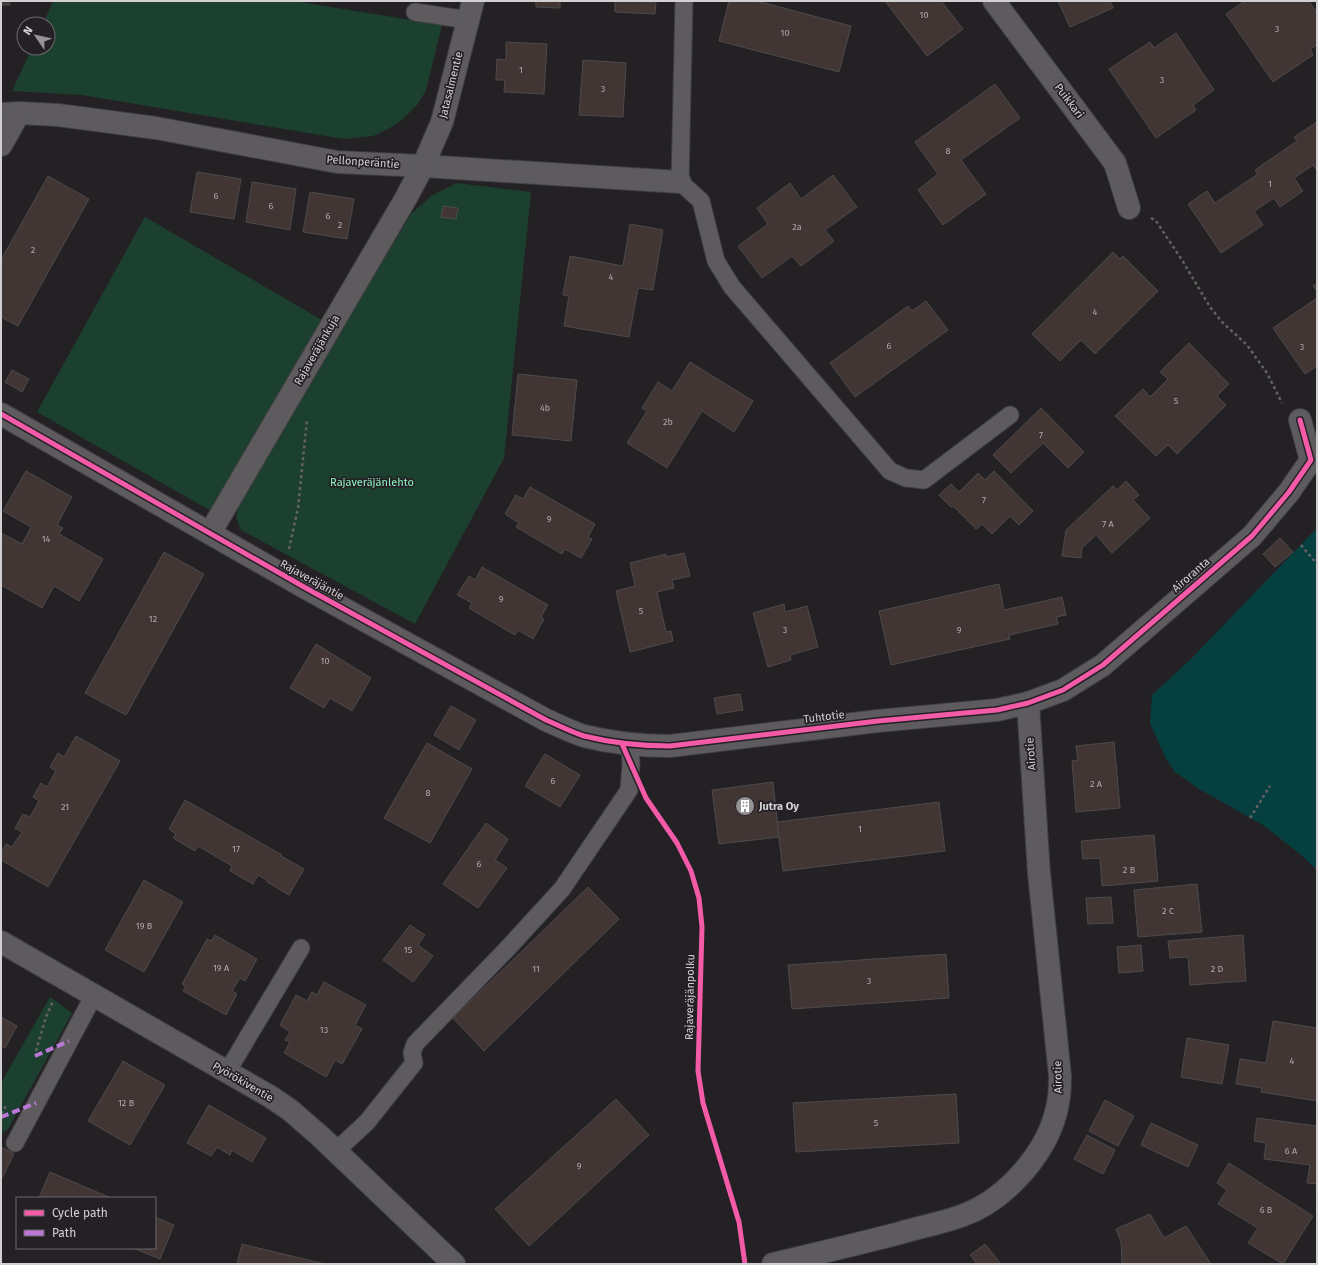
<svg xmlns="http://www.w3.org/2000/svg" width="1318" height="1265" font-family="'Fira Sans',sans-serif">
	<rect width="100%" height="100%" fill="#242125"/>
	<g fill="#1c402f">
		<polygon points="53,1 294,1 442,25 426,90 418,104 403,119 388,129 373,136 344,139 82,95 12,91 32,48 48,48 48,24 43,24"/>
		<polygon points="457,183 531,192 504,458 415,624 241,530 236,517 241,498 411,214 431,196"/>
		<polygon points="145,217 322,320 213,512 37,412"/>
		<polygon points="50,997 72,1013 8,1129 1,1134 1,1083"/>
	</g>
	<polygon fill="#063f40" points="1317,528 1317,870 1300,854 1263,825 1199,789 1175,772 1166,759 1150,723 1152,695 1190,660"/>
	<g fill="#423635" stroke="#4d4a4b">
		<polygon points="1,1 9,1 10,5 1,5"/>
		<polygon points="536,1 560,1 560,8 536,7"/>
		<polygon points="615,1 656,1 655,14 615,12"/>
		<polygon points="729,1 757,1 851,26 839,72 719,41"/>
		<polygon points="885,1 941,1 963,29 927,56"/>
		<polygon points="1058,1 1110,1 1113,8 1070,27"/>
		<polygon points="1245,1 1309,1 1317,13 1317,45 1310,49 1313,55 1273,82 1226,14"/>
		<polygon points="1176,33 1214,90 1193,105 1196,110 1156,138 1109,69 1150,42 1154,48"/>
		<polygon points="506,42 547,44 544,94 504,92 505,80 496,80 497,59 506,60"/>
		<polygon points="583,60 626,63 623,117 579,115"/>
		<polygon points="995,84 1020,118 961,160 986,194 943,225 918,190 938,174 915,142"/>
		<polygon points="1317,122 1317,171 1313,165 1294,178 1303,191 1280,207 1274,198 1254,211 1263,225 1221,253 1188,204 1207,191 1215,203 1258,174 1255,170 1297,141 1294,137"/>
		<polygon points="197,172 241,179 234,219 190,212"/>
		<polygon points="833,175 857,207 825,230 834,241 801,266 792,256 762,278 738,246 768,224 757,208 790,183 801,199"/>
		<polygon points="48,176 89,199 18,326 1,317 1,260"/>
		<polygon points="252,182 296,189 290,230 246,222"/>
		<polygon points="310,192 354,199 347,239 303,232"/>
		<polygon points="443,206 458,208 456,219 441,217"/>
		<polygon points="630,224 663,230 653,290 638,288 629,337 564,326 569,296 563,295 570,256 623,266"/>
		<polygon points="1113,252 1120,259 1123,256 1158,291 1095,354 1081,340 1060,361 1032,334"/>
		<polygon points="1317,283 1317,291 1313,286"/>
		<polygon points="1317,298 1317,366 1305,374 1273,328"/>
		<polygon points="926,301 948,330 855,397 830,363 908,306 912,311"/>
		<polygon points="1189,343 1229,384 1217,396 1226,405 1177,454 1168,445 1156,456 1115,416 1143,389 1150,397 1168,379 1160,372"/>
		<polygon points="690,362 753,401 734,432 702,411 667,468 627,443 647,411 642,408 658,382 672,391"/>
		<polygon points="12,370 29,379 22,392 5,382"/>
		<polygon points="518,374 577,380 571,441 512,435"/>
		<polygon points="1041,408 1084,452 1068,468 1043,443 1011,473 993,455"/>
		<polygon points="26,471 72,497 57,525 63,528 59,534 103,559 79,601 54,586 42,608 1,585 1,533 22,544 31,527 3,511"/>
		<polygon points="994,471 1033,511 1019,525 1010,516 992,534 982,524 976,529 953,506 951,507 939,495 951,484 959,492 978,473 985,480"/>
		<polygon points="1126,481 1139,495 1133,500 1150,518 1112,553 1096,535 1082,548 1081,558 1062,556 1066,530 1113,486 1117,490"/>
		<polygon points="530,487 595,524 588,537 592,539 581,558 565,549 562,554 516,527 519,523 505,514 516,495 523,499"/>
		<polygon points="1280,538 1293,552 1275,567 1263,554"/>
		<polygon points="164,552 204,574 126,715 85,693"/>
		<polygon points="684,553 690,576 672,580 674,588 657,592 666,632 671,631 673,641 630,652 616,591 635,586 630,563 666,554 666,557"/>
		<polygon points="482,567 548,605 541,617 544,619 533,639 518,630 515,635 472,610 469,608 472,603 457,595 469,576 475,580"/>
		<polygon points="999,584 1004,610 1062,597 1066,615 1056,617 1058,624 1009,635 1010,639 891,665 879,611"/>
		<polygon points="784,604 785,612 807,606 818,647 790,655 791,660 768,667 753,613"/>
		<polygon points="316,644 371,678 352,711 330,698 324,708 290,688"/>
		<polygon points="740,694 743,710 717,714 714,698"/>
		<polygon points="451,706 476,720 459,750 434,735"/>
		<polygon points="76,736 120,761 48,887 1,860 1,853 6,844 12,847 22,832 15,828 23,814 30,817 39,801 33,797 41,783 47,787 56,771 50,767 58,753 64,757"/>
		<polygon points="1114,742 1120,808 1076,812 1072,761 1078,760 1076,746"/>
		<polygon points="427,743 472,769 430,843 384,818"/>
		<polygon points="545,754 580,775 560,807 525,786"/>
		<polygon points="773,782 779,837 719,844 712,790"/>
		<polygon points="185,800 282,855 281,856 304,869 289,895 267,882 267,880 258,875 253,884 230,871 232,866 198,846 195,851 173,838 176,834 169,829"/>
		<polygon points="939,802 945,851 783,871 777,822"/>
		<polygon points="486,823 508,839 495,860 507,868 478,908 443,884"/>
		<polygon points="1154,835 1158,881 1102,886 1100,858 1083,859 1081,841"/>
		<polygon points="144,880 183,902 144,972 105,950"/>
		<polygon points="1197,884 1202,932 1138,937 1134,890"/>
		<polygon points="588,887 619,919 484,1051 453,1018"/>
		<polygon points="1111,897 1113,923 1088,924 1086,898"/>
		<polygon points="410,925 425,935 418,945 433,956 413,982 383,960"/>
		<polygon points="215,935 257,959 245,981 240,978 232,991 237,994 226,1015 183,991 186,986 182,984 207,939 211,941"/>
		<polygon points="1243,935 1246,981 1190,985 1188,957 1170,958 1168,941"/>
		<polygon points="1141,945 1143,971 1119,973 1117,947"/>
		<polygon points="946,954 949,998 792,1009 788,965"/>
		<polygon points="324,982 366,1005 355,1025 362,1029 342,1064 335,1060 326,1077 284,1053 290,1042 285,1040 290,1032 280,1025 296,995 307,1001 312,992 317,995"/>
		<polygon points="1,1017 17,1026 5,1048 1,1046"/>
		<polygon points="1273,1021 1317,1028 1317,1101 1261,1092 1262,1088 1236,1084 1240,1059 1266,1063"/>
		<polygon points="1187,1038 1229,1045 1222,1084 1181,1077"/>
		<polygon points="123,1061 165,1085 130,1145 88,1121"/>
		<polygon points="956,1094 959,1143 796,1152 793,1103"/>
		<polygon points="616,1099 649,1135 529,1246 495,1209"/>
		<polygon points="1105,1100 1134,1116 1118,1146 1089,1131"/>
		<polygon points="209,1105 266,1138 252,1162 232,1150 230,1155 217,1147 211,1156 187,1143"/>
		<polygon points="1257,1118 1317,1126 1317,1184 1307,1183 1310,1165 1264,1159 1266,1143 1254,1141"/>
		<polygon points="1151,1123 1198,1145 1188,1167 1141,1145"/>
		<polygon points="1087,1135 1115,1150 1103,1174 1074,1159"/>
		<polygon points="1,1147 14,1154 1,1180"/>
		<polygon points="1229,1163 1313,1216 1283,1264 1248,1243 1258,1228 1218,1204 1227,1190 1217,1183"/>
		<polygon points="50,1172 64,1178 111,1198 39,1198"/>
		<polygon points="1150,1214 1164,1238 1186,1226 1211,1264 1122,1264 1121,1242 1116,1229"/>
		<polygon points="155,1217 174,1225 160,1259 133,1248 155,1248"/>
		<polygon points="242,1244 258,1248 325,1264 237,1264"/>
		<polygon points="985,1244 1001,1264 977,1264 970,1255"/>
	</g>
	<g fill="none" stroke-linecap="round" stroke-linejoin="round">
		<g stroke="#403e41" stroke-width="19">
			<g id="lane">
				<polyline points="684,1 680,182 701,201 716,261 732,287 890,471 906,478 924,480 1010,415"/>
				<polyline points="415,12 468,20"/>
				<polyline points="227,1072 301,948"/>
				<polyline points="15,1143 94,995"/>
				<polyline points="336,1151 367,1122 414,1063 412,1053 415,1044 507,949 562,889 629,790 631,765 630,744"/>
			</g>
		</g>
		<g stroke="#403e41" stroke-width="24">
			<g id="street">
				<polyline points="994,1 1115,163 1129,208"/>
				<polyline points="1,114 19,113 58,115 156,128 337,162 423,166 680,182"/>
				<polyline points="1,145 19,113"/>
				<path d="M1,414L304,587L546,720C558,725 571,732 584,736C612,743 641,746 670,746L878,721L997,710L1028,703L1063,690L1103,665L1252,536L1289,492L1311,460L1300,420"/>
				<polyline points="210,533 406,198 423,166 442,122 473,1"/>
				<polyline points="1,942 271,1097 290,1110 321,1137 454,1264"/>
				<path d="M773,1264C815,1254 858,1244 900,1233C920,1227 942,1223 961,1216C1007,1200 1050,1150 1058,1103C1060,1094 1060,1084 1060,1076L1039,873L1028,703"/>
			</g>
		</g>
		<g stroke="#636163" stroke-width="2.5" stroke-dasharray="3 3" stroke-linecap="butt">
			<polyline points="1151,218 1156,221 1182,260 1210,307 1222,322 1247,345 1267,373 1282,403"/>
			<polyline points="1301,545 1317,564"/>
			<polyline points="289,549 298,508 307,420"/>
			<polyline points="1250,818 1270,786"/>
			<polyline points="1316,869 1317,868"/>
			<polyline points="36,1051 46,1017 53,1001"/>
			<polyline points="1,1114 6,1106"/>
		</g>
		<use href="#lane" stroke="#5d5b5e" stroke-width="17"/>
		<use href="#street" stroke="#5d5b5e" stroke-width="22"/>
		<g stroke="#ba77d6" stroke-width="4" stroke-dasharray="8 4" stroke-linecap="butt">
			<polyline points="35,1056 69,1041"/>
			<polyline points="1,1117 36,1103"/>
		</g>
		<g stroke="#252026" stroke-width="8">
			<g id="cycleway">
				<path d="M1,414L304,587L546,720C558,725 571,732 584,736C612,743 641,746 670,746L878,721L997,710L1028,703L1063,690L1103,665L1252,536L1289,492L1311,460L1300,420"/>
				<polyline points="622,744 646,798 677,843 691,871 699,898 702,927 698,1071 703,1103 739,1222 745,1264"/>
			</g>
		</g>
		<use href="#cycleway" stroke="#f35aa7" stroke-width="5"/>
	</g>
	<defs>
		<g id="building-disc" transform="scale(1)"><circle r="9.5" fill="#969397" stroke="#252026"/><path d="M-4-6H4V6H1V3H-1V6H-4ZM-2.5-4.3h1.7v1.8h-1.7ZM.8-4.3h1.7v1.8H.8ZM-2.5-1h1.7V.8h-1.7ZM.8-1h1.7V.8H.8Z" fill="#fff"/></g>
	</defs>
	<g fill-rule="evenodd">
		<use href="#building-disc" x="745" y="806"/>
	</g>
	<g text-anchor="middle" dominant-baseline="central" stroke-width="3.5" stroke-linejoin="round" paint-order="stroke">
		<g font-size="9" fill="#afaaac">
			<text x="924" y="15">10</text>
			<text x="1277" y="29">3</text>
			<text x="785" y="33">10</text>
			<text x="521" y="70">1</text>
			<text x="1162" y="80">3</text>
			<text x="603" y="89">3</text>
			<text x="948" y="151">8</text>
			<text x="1270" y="184">1</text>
			<text x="216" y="196">6</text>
			<text x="271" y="206">6</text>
			<text x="328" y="216">6</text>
			<text x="340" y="225">2</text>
			<text x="797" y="227">2a</text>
			<text x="33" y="250">2</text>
			<text x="611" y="277">4</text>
			<text x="1095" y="312">4</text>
			<text x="889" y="346">6</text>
			<text x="1302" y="347">3</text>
			<text x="1176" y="401">5</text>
			<text x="545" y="408">4b</text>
			<text x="668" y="422">2b</text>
			<text x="1041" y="435">7</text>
			<text x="984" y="500">7</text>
			<text x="549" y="519">9</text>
			<text x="1108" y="524">7 A</text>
			<text x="46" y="539">14</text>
			<text x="501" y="599">9</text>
			<text x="641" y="611">5</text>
			<text x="153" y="619">12</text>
			<text x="785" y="630">3</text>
			<text x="959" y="630">9</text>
			<text x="325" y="661">10</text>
			<text x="553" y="781">6</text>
			<text x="1096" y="784">2 A</text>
			<text x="428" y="793">8</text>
			<text x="65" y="807">21</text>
			<text x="860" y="829">1</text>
			<text x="236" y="849">17</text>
			<text x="479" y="864">6</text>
			<text x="1129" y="870">2 B</text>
			<text x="1168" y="911">2 C</text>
			<text x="144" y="926">19 B</text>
			<text x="408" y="950">15</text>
			<text x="221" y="968">19 A</text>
			<text x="536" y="969">11</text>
			<text x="1217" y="969">2 D</text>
			<text x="869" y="981">3</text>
			<text x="324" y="1030">13</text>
			<text x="1292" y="1061">4</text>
			<text x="126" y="1103">12 B</text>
			<text x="876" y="1123">5</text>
			<text x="1291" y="1151">6 A</text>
			<text x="579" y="1166">9</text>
			<text x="1266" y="1210">6 B</text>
		</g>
		<g font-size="11" fill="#d3d0d4" stroke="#252026">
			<text transform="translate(451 85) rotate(-76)">Jatasalmentie</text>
			<text transform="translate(1069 101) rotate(53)">Puikkari</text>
			<text transform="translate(363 162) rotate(4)">Pellonperäntie</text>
			<text transform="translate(317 350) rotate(-60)">Rajaveräjänkuja</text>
			<text transform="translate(1191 575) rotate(-41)">Airoranta</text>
			<text transform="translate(312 580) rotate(29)">Rajaveräjäntie</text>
			<text transform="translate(824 717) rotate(-7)">Tuhtotie</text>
			<text transform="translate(1031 754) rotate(-94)">Airotie</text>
			<text transform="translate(690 997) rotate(-89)">Rajaveräjänpolku</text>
			<text transform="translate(1058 1077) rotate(-91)">Airotie</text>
			<text transform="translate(243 1082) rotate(30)">Pyörökiventie</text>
		</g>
		<g font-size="11" fill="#8af5c0" stroke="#252026">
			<text x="372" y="482">Rajaveräjänlehto</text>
		</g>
		<g font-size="11" font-weight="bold" fill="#d3d0d4" stroke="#252026" text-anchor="start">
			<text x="759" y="806">Jutra Oy</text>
		</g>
	</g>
	<rect width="1318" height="1265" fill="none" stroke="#d3d0d4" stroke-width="4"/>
	<rect x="16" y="1197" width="140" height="52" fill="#252026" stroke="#6b666c"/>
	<rect x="24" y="1210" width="20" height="6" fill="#f35aa7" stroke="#6b666c"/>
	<text x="52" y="1217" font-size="12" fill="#d3d0d4">Cycle path</text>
	<rect x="24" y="1230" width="20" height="6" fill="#ba77d6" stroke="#6b666c"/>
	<text x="52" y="1237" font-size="12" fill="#d3d0d4">Path</text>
	<g transform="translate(36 36) rotate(304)"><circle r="19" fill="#252026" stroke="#6b666c"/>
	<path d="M0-3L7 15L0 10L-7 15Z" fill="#969397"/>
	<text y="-6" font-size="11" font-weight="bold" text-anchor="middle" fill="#d3d0d4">N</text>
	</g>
</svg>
